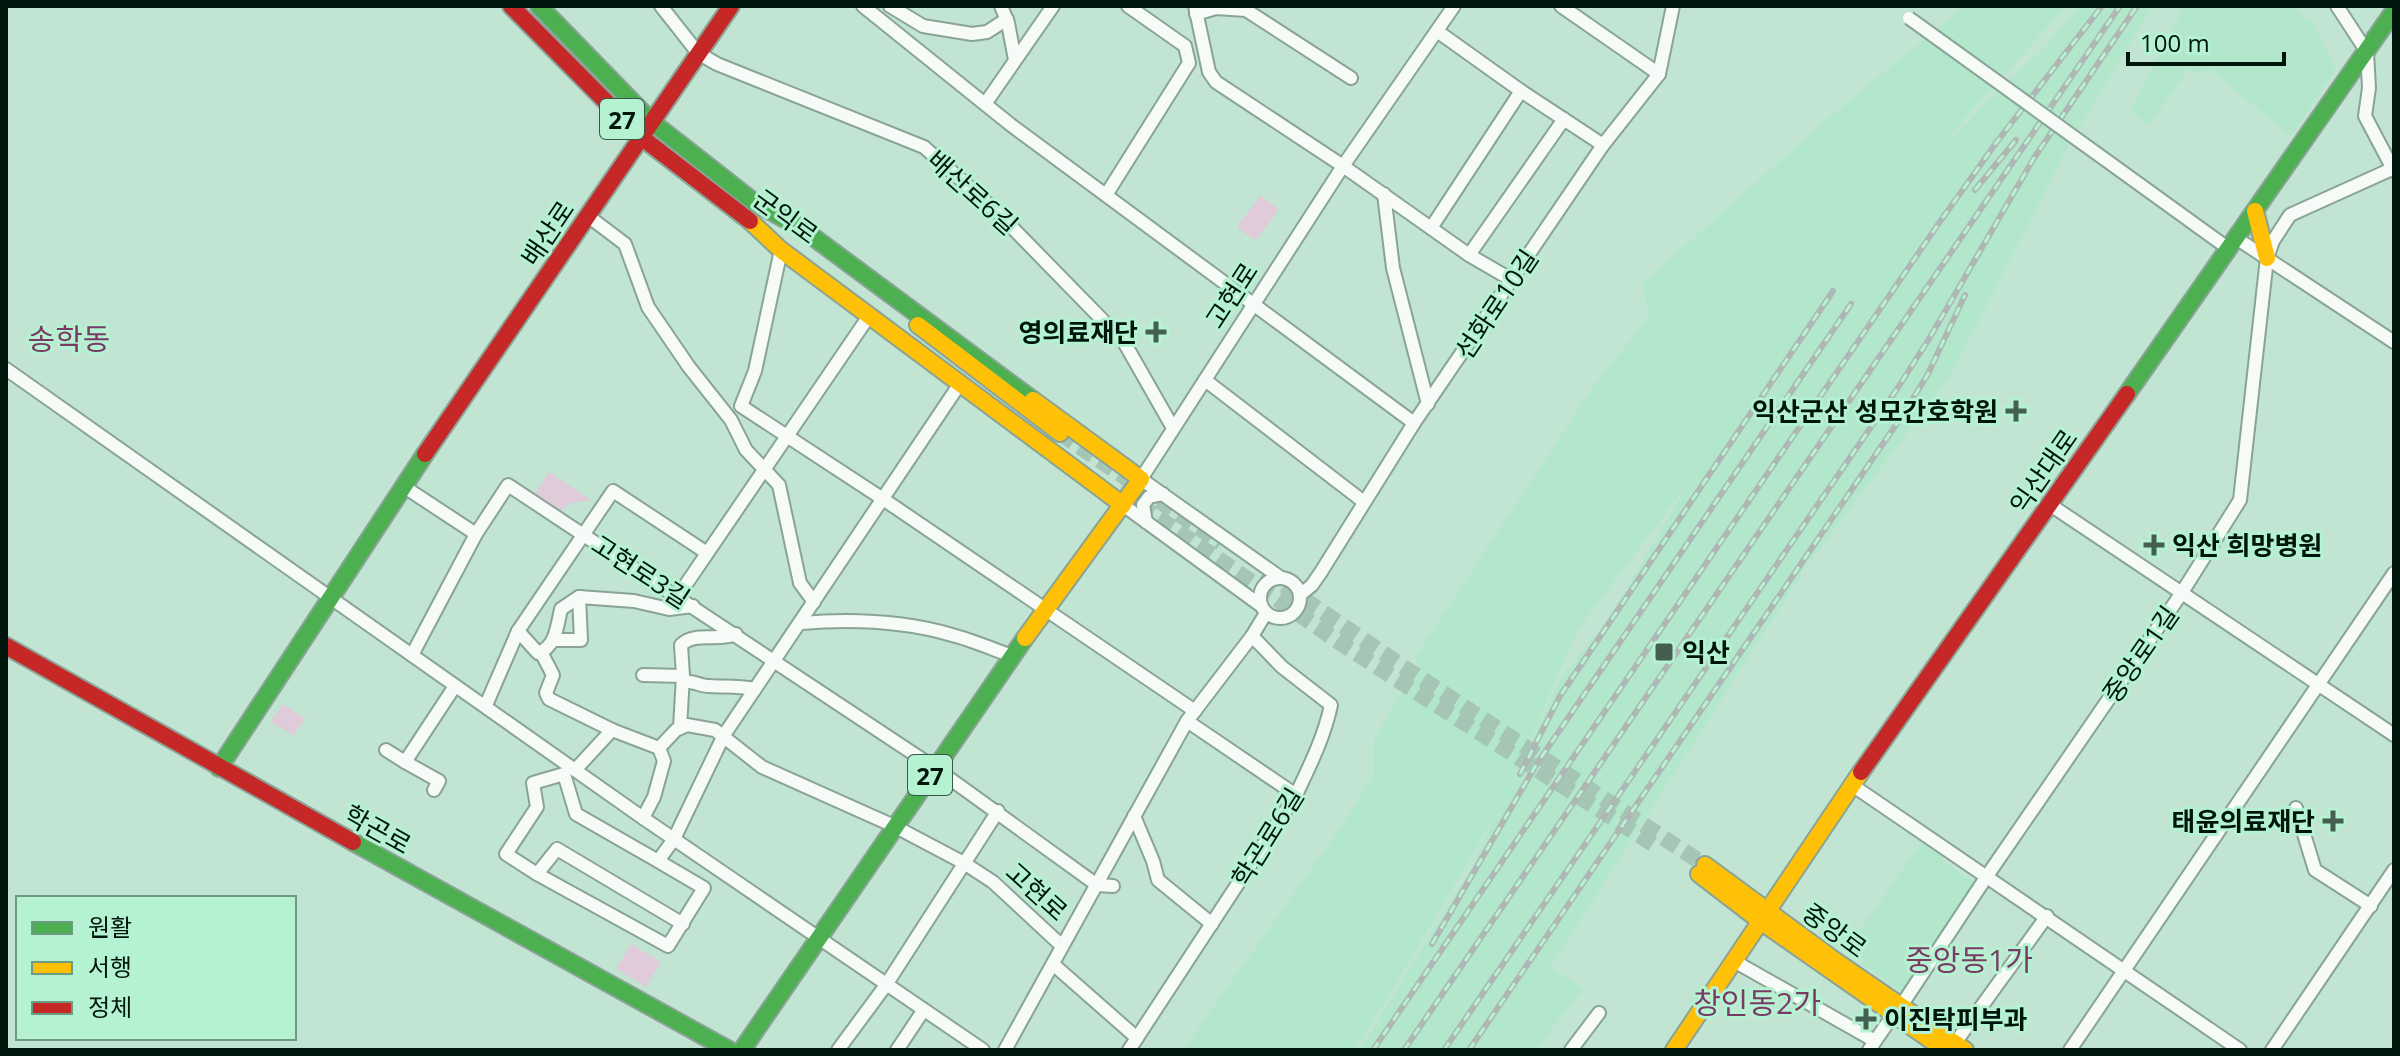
<svg xmlns="http://www.w3.org/2000/svg" width="2400" height="1056" font-family="'Open Sans','Noto Sans KR',sans-serif">
	<rect width="100%" height="100%" fill="#c2e4d3"/>
	<g fill="#b2e7cc" fill-rule="evenodd">
		<path d="M1965,6H2066L1954,130L1942,146L2045,47L2080,6H2153L2069,144L1951,375L1810,561L1550,967L1583,989L1535,1050H1360L1473,866L1496,814L1387,999L1354,1050H1183L1342,826L1373,776L1374,739L1418,667L1415,658L1595,384L1649,317L1642,284L1826,120ZM1690,481L1612,613L1560,680L1510,787L1578,629Z"/>
		<polygon points="2185,6 2295,6 2307,21 2311,20 2336,69 2291,136 2209,69 2199,75 2189,68 2149,125 2130,111"/>
		<polygon points="1921,843 1944,857 1942,861 1974,882 1903,993 1862,963 1864,958 1848,948"/>
	</g>
	<g fill="#dfcbd9">
		<polygon points="1260,196 1278,208 1278,211 1257,239 1253,239 1238,228 1239,224"/>
		<polygon points="549,472 591,500 571,503 559,512 534,495"/>
		<polygon points="283,704 305,719 293,735 270,722"/>
		<polygon points="631,944 661,962 646,987 616,969"/>
	</g>
	<g fill="none" stroke-linecap="round" stroke-linejoin="round">
		<g stroke="#a5c5b5" stroke-width="16" stroke-dasharray="16 8" stroke-linecap="butt">
			<polyline points="1060,433 1221,543"/>
			<polyline points="1119,491 1345,646 1656,846"/>
			<polyline points="1264,572 1402,666 1705,865"/>
		</g>
		<g stroke="#89a496" stroke-width="16">
			<g id="street">
				<polyline points="661,6 698,53 717,64 924,147 996,211 1124,342 1173,428"/>
				<polyline points="863,6 1011,125 1414,423"/>
				<polyline points="890,6 923,26 972,34 987,32 1007,19"/>
				<polyline points="1001,6 1008,23 1015,60"/>
				<polyline points="1195,6 1209,72 1216,82 1343,166 1469,255 1512,280"/>
				<polyline points="1561,6 1659,74"/>
				<polyline points="2337,6 2367,52 2369,88 2365,116 2394,171"/>
				<polyline points="1196,14 1216,8 1246,10 1351,78"/>
				<polyline points="1437,31 1521,91 1603,145"/>
				<polyline points="985,104 1053,6"/>
				<polyline points="2103,158 2229,249"/>
				<polyline points="1384,194 1393,268 1428,404"/>
				<polyline points="1106,195 1189,63 1185,46 1128,6"/>
				<polyline points="588,216 625,244 648,307 689,367 731,420 746,450 779,485 800,583 814,602"/>
				<polyline points="1431,228 1521,91"/>
				<polyline points="2236,238 2394,342"/>
				<polyline points="781,250 755,371 741,406 883,499 1195,711"/>
				<polyline points="1469,255 1564,119"/>
				<polyline points="6,369 643,818 983,1050"/>
				<polyline points="1205,380 1364,502"/>
				<polyline points="403,486 476,534"/>
				<polyline points="2049,504 2394,735"/>
				<polyline points="1123,505 1260,605"/>
				<polyline points="1146,522 1143,505 1149,497 1163,494"/>
				<circle cx="1280" cy="598" r="20"/>
				<polyline points="1281,578 1141,479 1343,166 1454,6"/>
				<polyline points="1300,595 1312,585 1321,572 1414,423 1603,145 1659,74 1673,6"/>
				<polyline points="678,596 869,316"/>
				<path d="M801,623C850,619 904,621 952,635C972,640 992,649 1012,656"/>
				<path d="M518,631L538,653C556,647 557,626 561,609L579,597L634,601L669,609L693,606"/>
				<polyline points="553,640 581,640 579,597"/>
				<polyline points="541,652 553,675 546,693 549,699 612,730"/>
				<polyline points="412,655 476,534 508,485 935,768 1097,885 1113,886"/>
				<polyline points="643,675 683,676"/>
				<path d="M683,682C693,680 699,686 709,686C726,687 737,686 755,689"/>
				<polyline points="486,705 518,631 613,491 707,553"/>
				<polyline points="1187,721 1296,795"/>
				<path d="M680,728L683,676L681,645C695,631 718,642 736,634"/>
				<polyline points="386,750 405,762 455,686"/>
				<polyline points="405,762 439,781 434,790"/>
				<polyline points="575,770 612,730 659,748 676,730 687,725 715,730 762,767 894,826 964,863 993,882 1062,946"/>
				<polyline points="1852,785 2240,1050"/>
				<polyline points="2296,808 2315,870 2371,906"/>
				<polyline points="1134,816 1153,861 1158,880 1212,924"/>
				<polyline points="643,818 654,797 664,761 659,748"/>
				<polyline points="658,861 704,888 668,946 537,874 506,854 537,807 533,783 564,774 576,814 658,861 674,839 724,735 959,385"/>
				<polyline points="537,874 557,849 683,924"/>
				<polyline points="1734,961 1875,1041"/>
				<polyline points="1054,965 1137,1038"/>
				<polyline points="1901,1006 1987,876 2181,594 2240,500 2267,258 2273,241 2290,215 2394,168"/>
				<polyline points="1955,1043 2047,916"/>
				<polyline points="838,1050 886,985 998,811"/>
				<polyline points="897,1050 923,1011"/>
				<polyline points="1005,1050 1187,721 1252,636 1266,613"/>
				<path d="M1129,1050L1296,795C1310,765 1324,738 1331,705L1282,667L1252,636"/>
				<polyline points="1571,1050 1599,1013"/>
				<polyline points="1869,1050 1893,1015"/>
				<polyline points="2070,1050 2394,573"/>
				<polyline points="2272,1050 2394,870"/>
			</g>
		</g>
		<g stroke="#89a496" stroke-width="20">
			<g id="fast">
				<polyline points="539,6 652,122 754,202 801,228 1033,400"/>
				<polyline points="2127,394 2394,11"/>
				<polyline points="219,768 425,454"/>
				<polyline points="353,842 729,1050"/>
				<polyline points="742,1050 1025,638"/>
			</g>
		</g>
		<g stroke="#89a496" stroke-width="20">
			<g id="slow">
				<polyline points="2255,211 2267,258"/>
				<polyline points="750,221 781,250 1123,505"/>
				<polyline points="918,325 1060,433"/>
				<polyline points="1025,638 1141,479 1033,400"/>
				<polyline points="1705,865 1834,960 1965,1050"/>
				<polyline points="1699,874 1759,920 1945,1050"/>
				<polyline points="1674,1050 1861,772"/>
			</g>
		</g>
		<g stroke="#89a496" stroke-width="20">
			<g id="jam">
				<polyline points="511,6 641,137 750,221"/>
				<polyline points="425,454 731,6"/>
				<polyline points="6,646 353,842"/>
				<polyline points="1861,772 2127,394"/>
			</g>
		</g>
		<use href="#street" stroke="#f6fbf8" stroke-width="12"/>
		<use href="#fast" stroke="#4caf50" stroke-width="16"/>
		<use href="#slow" stroke="#ffc107" stroke-width="16"/>
		<use href="#jam" stroke="#c62828" stroke-width="16"/>
		<g stroke="#aeb7b3" stroke-width="6">
			<g id="rail">
				<polyline points="1975,190 2016,140"/>
				<polyline points="1520,774 1560,696 1833,291"/>
				<polyline points="1432,944 1536,765 1851,304"/>
				<polyline points="1373,1050 1939,223 1996,143 2102,6"/>
				<polyline points="1404,1050 2120,6"/>
				<polyline points="1444,1050 1897,389 1929,339 2034,158 2137,6"/>
				<polyline points="1469,1050 1904,413 1928,374 1965,295"/>
			</g>
		</g>
		<use href="#rail" stroke="#b4f2d2" stroke-width="3" stroke-dasharray="9" stroke-linecap="butt"/>
		<g stroke="#89a496" stroke-width="16" stroke-linecap="butt">
			<polyline id="street-bridge" points="1909,18 2103,158"/>
		</g>
		<use href="#street-bridge" stroke="#f6fbf8" stroke-width="12"/>
	</g>
	<g fill="#445e52" stroke="#b4f2d2" stroke-width="3">
		<path d="M1152 320h8v8h8v8h-8v8h-8v-8h-8v-8h8z"/>
		<path d="M2012 399h8v8h8v8h-8v8h-8v-8h-8v-8h8z"/>
		<path d="M2150 533h8v8h8v8h-8v8h-8v-8h-8v-8h8z"/>
		<rect x="1654" y="642" width="20" height="20" rx="4"/>
		<path d="M2329 809h8v8h8v8h-8v8h-8v-8h-8v-8h8z"/>
		<path d="M1862 1007h8v8h8v8h-8v8h-8v-8h-8v-8h8z"/>
	</g>
	<g text-anchor="middle" dominant-baseline="central" stroke-width="6" stroke-linejoin="round" paint-order="stroke">
		<g fill="#b4f2d2" stroke="#365847" stroke-width="2">
			<rect x="600" y="99" width="44" height="40" rx="6"/>
			<rect x="908" y="755" width="44" height="40" rx="6"/>
		</g>
		<g font-size="24" font-weight="bold" fill="#00160c">
			<text x="622" y="119">27</text>
			<text x="930" y="775">27</text>
		</g>
		<g font-size="26" fill="#00160c" stroke="#b4f2d2">
			<text transform="translate(973 192) rotate(42)">배산로6길</text>
			<text transform="translate(786 216) rotate(36)">군익로</text>
			<text transform="translate(547 233) rotate(-56)">배산로</text>
			<text transform="translate(1231 295) rotate(-57)">고현로</text>
			<text transform="translate(1496 304) rotate(-56)">선화로10길</text>
			<text transform="translate(2043 471) rotate(-55)">익산대로</text>
			<text transform="translate(641 571) rotate(33)">고현로3길</text>
			<text transform="translate(2140 654) rotate(-55)">중앙로1길</text>
			<text transform="translate(378 829) rotate(29)">학곤로</text>
			<text transform="translate(1267 837) rotate(-58)">학곤로6길</text>
			<text transform="translate(1037 891) rotate(42)">고현로</text>
			<text transform="translate(1835 930) rotate(36)">중앙로</text>
		</g>
		<g font-size="26" font-weight="bold" fill="#00160c" stroke="#b4f2d2" text-anchor="end">
			<text x="1138" y="332">영의료재단</text>
			<text x="1998" y="411">익산군산 성모간호학원</text>
			<text x="2172" y="545" text-anchor="start">익산 희망병원</text>
			<text x="1682" y="652" text-anchor="start">익산</text>
			<text x="2315" y="821">태윤의료재단</text>
			<text x="1884" y="1019" text-anchor="start">이진탁피부과</text>
		</g>
		<g font-size="30" fill="#793b64" stroke="#b4f2d2">
			<text x="69" y="338">송학동</text>
			<text x="1969" y="959">중앙동1가</text>
			<text x="1757" y="1002">창인동2가</text>
		</g>
	</g>
	<rect width="2400" height="1056" fill="none" stroke="#00160c" stroke-width="16"/>
	<rect x="16" y="896" width="280" height="144" fill="#b4f2d2" stroke="#6c9a83" stroke-width="2"/>
	<rect x="32" y="922" width="40" height="12" fill="#4caf50" stroke="#6c9a83" stroke-width="2"/>
	<text x="88" y="936" font-size="24" fill="#00160c">원활</text>
	<rect x="32" y="962" width="40" height="12" fill="#ffc107" stroke="#6c9a83" stroke-width="2"/>
	<text x="88" y="976" font-size="24" fill="#00160c">서행</text>
	<rect x="32" y="1002" width="40" height="12" fill="#c62828" stroke="#6c9a83" stroke-width="2"/>
	<text x="88" y="1016" font-size="24" fill="#00160c">정체</text>
	<path d="M2128 52v12h156v-12" fill="none" stroke="#00160c" stroke-width="4"/>
	<text x="2140" y="52" font-size="24" fill="#00160c" stroke="#b4f2d2" stroke-width="6" paint-order="stroke">100 m</text>
</svg>
